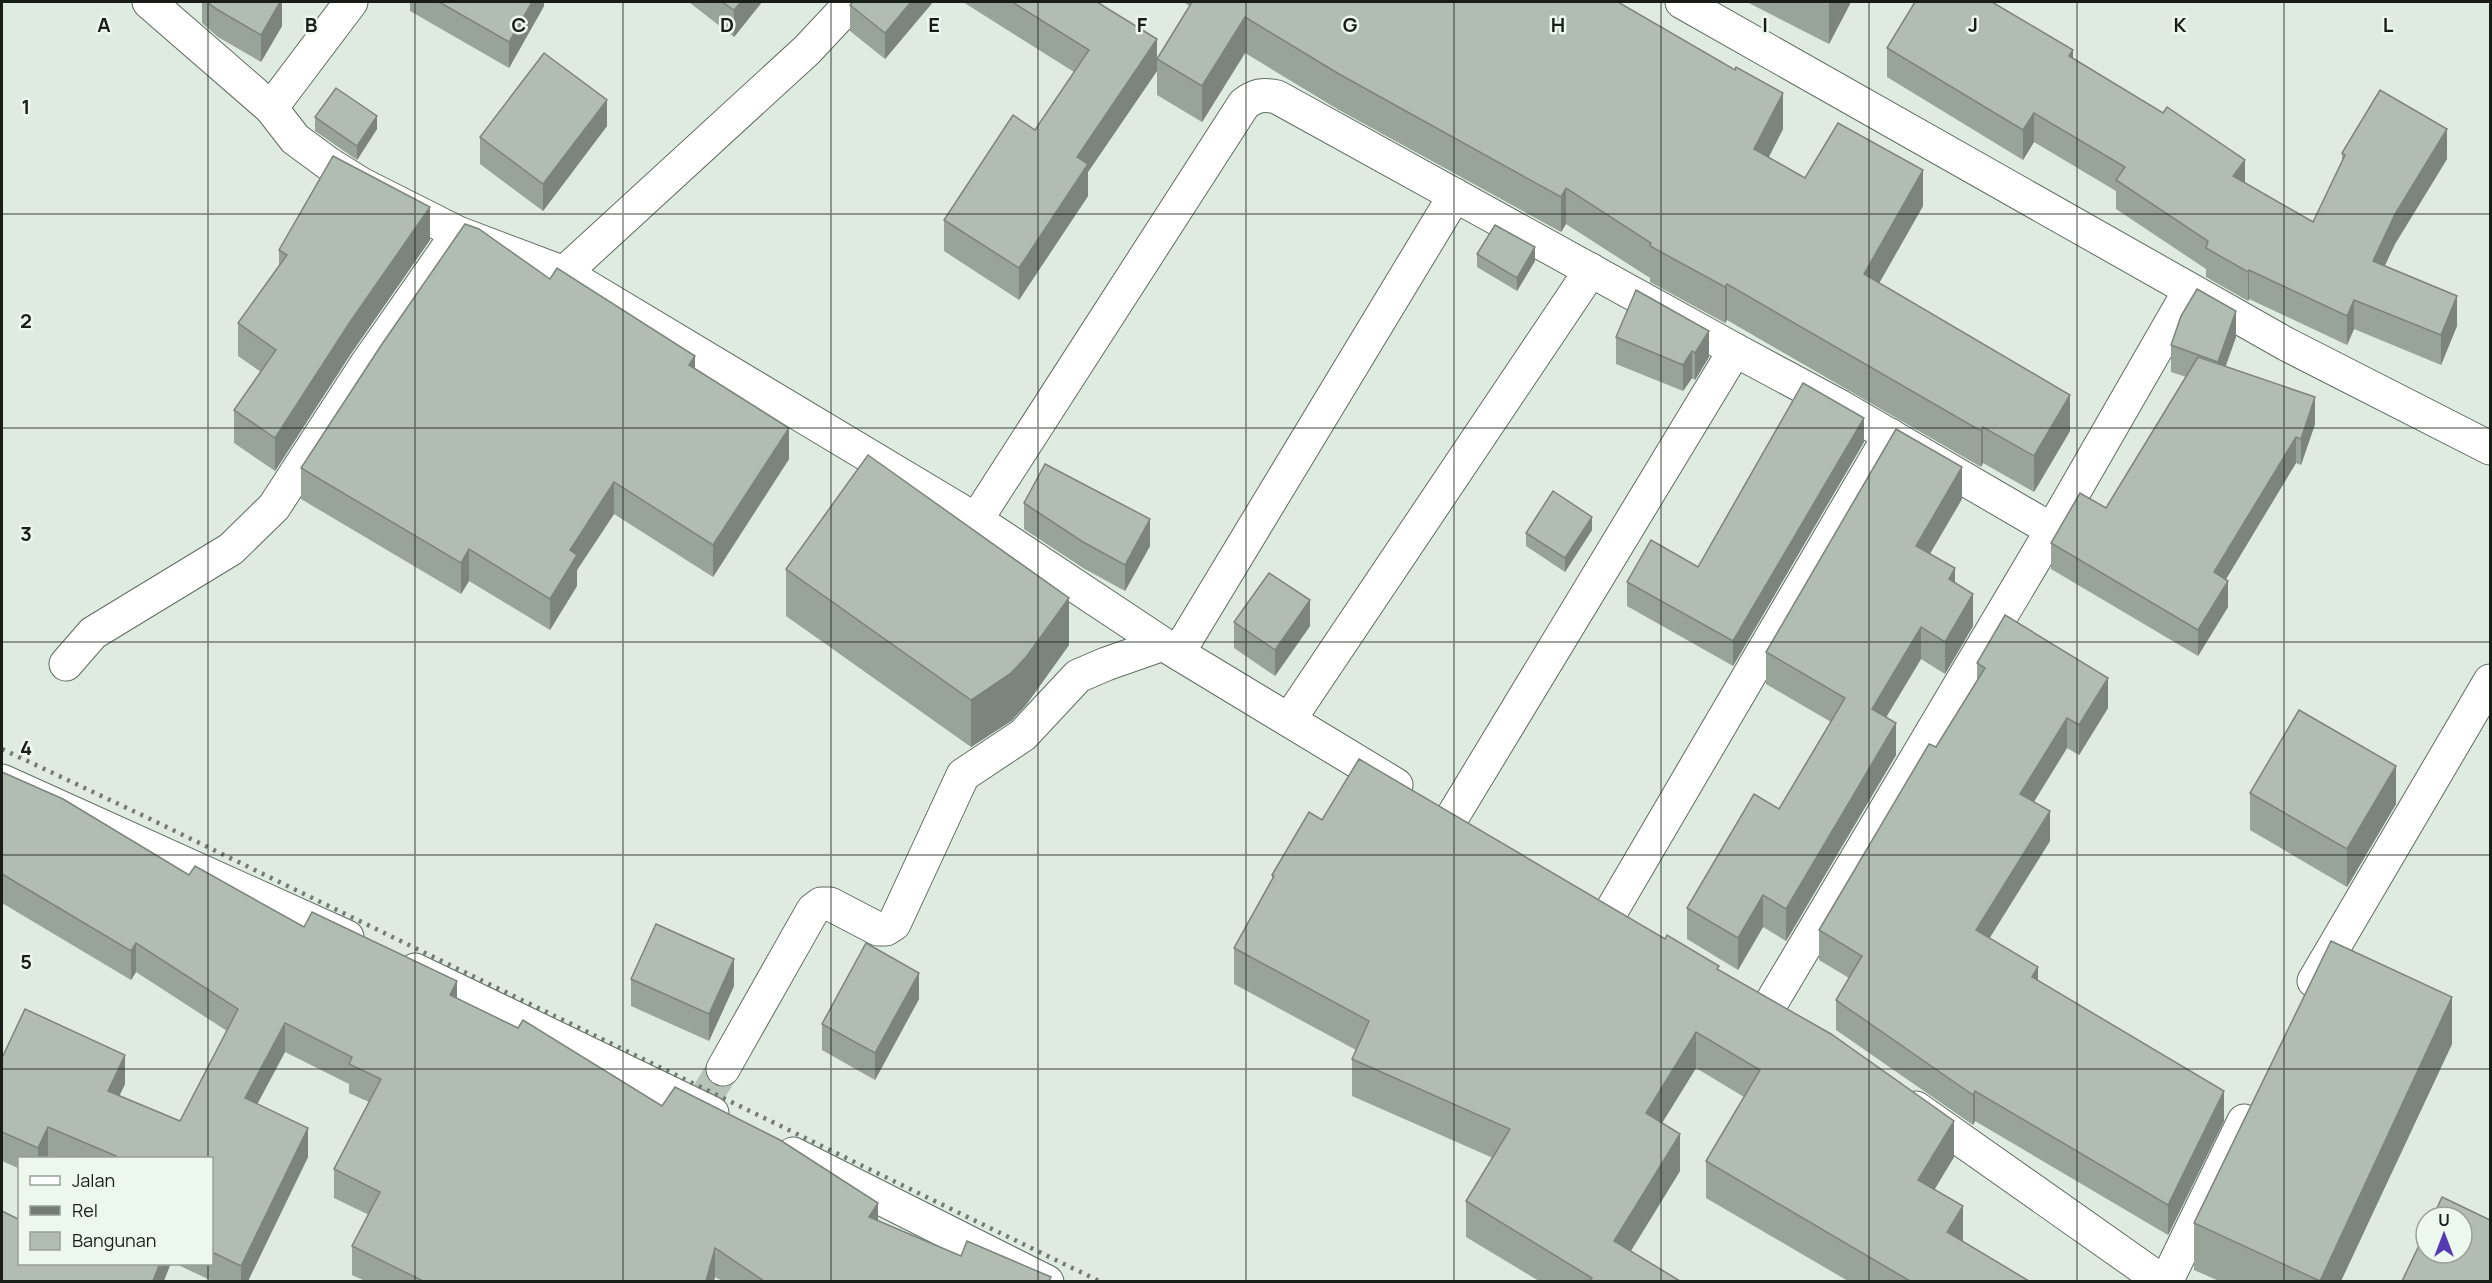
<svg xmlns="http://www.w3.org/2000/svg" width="2492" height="1283" font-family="Manrope,sans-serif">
	<rect width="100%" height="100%" fill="#dfebe1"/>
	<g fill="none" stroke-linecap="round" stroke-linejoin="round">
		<polyline stroke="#b7c2b9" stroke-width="33" stroke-dasharray="33 16" stroke-linecap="butt" points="706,1097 723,1069"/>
		<g stroke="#616c63" stroke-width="35">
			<g id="minor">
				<polyline points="149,2 271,108 295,139 329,164 361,184 458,233 564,273 807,50 852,2"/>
				<polyline points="1682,2 2286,344 2490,448"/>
				<polyline points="271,108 351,2"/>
				<polyline points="564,273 976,520 1163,644 1396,785"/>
				<path d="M976,520L1244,104C1256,95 1263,94 1277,97L1735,350L1841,407L2052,530"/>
				<polyline points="1178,653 1455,195"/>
				<polyline points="66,664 93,633 231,549 274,507 366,365 458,233"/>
				<polyline points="1289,720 1591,270"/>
				<polyline points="2,781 347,937"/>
				<polyline points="1451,819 1735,350"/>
				<polyline points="1609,915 1890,435"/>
				<polyline points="415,970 712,1113"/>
				<polyline points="2314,981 2490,681"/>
				<polyline points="1767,1010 2052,530 2190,290"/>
				<polyline points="723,1069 813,910 821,904 830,904 878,929 886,929 894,924 963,775 1023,735 1078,676 1106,664 1163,644"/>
				<polyline points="1916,1108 2163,1282"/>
				<polyline points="793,1154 1047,1282"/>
				<polyline points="2166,1282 2244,1121"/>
			</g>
		</g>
		<use href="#minor" stroke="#fff" stroke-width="33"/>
		<polyline stroke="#747b75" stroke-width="4.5" stroke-dasharray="3 6" stroke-linecap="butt" points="2,749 146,817 1101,1282"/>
	</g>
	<g fill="#98a39a">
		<polygon points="202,2 282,2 282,26 261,62 218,37 202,23"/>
		<polygon points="410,2 544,2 544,6 509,68 410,11"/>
		<polygon points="690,2 762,2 734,37 690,3"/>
		<polygon points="933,2 885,59 850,31 850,5"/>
		<polygon points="963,2 1097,2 1157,71 1088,172 1088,196 1019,300 944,251 944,220 1035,130 1074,72"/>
		<polygon points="1183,2 1618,2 1783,129 1769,157 1805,178 1923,206 1879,283 2070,431 2034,492 1983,463 1981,467 1727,320 1725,323 1650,282 1650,278 1566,224 1561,232 1339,110 1245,53 1202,122 1157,95 1157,59 1190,6"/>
		<polygon points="1747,2 1851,2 1829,44"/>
		<polygon points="1887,48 2073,59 2245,183 2313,222 2342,162 2342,153 2447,159 2395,244 2384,266 2457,326 2441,365 2354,329 2347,345 2249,299 2248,301 2206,277 2206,269 2116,209 2116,191 2034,142 2023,160 1887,77"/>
		<polygon points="315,117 377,129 357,160 315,131"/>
		<polygon points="607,126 543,211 480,164 480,137"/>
		<polygon points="430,240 350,355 275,471 234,443 234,410 261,372 238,356 238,323 279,265 279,250"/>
		<polygon points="1477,254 1535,261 1517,291 1477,267"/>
		<polygon points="550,279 695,368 789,459 713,577 614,514 577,570 577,586 550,630 469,581 461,594 301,499 301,468"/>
		<polygon points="1636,290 1709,357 1695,380 1692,378 1683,391 1616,364 1616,337"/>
		<polygon points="2236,337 2225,367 2315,424 2301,465 2296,463 2226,579 2228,607 2198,656 2051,569 2051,543 2106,508 2186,377 2171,372 2171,345"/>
		<polygon points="1864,442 1733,666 1627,606 1627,582 1698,567"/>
		<polygon points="1962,499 1930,554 1955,583 1973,626 1945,674 1921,659 1886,717 1896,755 1786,941 1763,927 1738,970 1687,939 1687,908 1779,809 1831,722 1766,684 1766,652"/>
		<polygon points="1024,503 1150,546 1125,591 1083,568 1024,529"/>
		<polygon points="1592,530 1565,572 1526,546 1526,533"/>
		<polygon points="786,569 1069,645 1026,705 1011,721 971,747 786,616"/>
		<polygon points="1234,622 1310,626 1275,676 1234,648"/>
		<polygon points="1977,663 2108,708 2079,755 2067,748 2034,802 2050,841 1989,938 2038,980 2224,1121 2168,1235 1975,1121 1973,1125 1836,1030 1836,1000 1849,978 1819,960 1819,930 1936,747 1977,681"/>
		<polygon points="2,772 189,875 304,927 457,999 878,1220 961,1256 1051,1281 722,1281 715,1277 714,1281 365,1281 352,1275 352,1246 369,1215 334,1198 334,1169 369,1102 349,1093 349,1084 285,1052 257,1104 308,1157 248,1281 212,1281 174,1263 212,1263 212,1158 54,1158 48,1156 47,1158 20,1158 20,1169 2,1161 2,1058 125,1084 119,1096 180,1121 227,1031 136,972 131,980 2,903"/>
		<polygon points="2250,793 2396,804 2347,887 2250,830"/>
		<polygon points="1322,820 1719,970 1954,1157 1934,1190 1963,1242 2029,1281 1848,1281 1706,1198 1706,1161 1744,1097 1696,1068 1662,1123 1680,1171 1631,1251 1680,1281 1539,1281 1466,1237 1466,1201 1493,1158 1352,1096 1352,1059 1356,1050 1234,984 1234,948 1272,880 1272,875"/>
		<polygon points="631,979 734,986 709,1041 631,1006"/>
		<polygon points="919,999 875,1080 822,1050 822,1024"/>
		<polygon points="2452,1044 2341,1281 2219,1281 2194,1270 2194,1223"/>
	</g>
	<g fill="#7c847d">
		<polygon points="280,2 282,2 282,26 261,62 261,35"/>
		<polygon points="532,2 544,2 544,6 509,68 509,42"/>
		<polygon points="741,2 762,2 734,37 734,10"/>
		<polygon points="911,2 933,2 885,59 885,33"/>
		<polygon points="1829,2 1851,2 1829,44"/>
		<polygon points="1245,17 1245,53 1202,122 1202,86"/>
		<polygon points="1157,39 1157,71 1088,172 1088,196 1019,300 1019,268 1077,157"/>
		<polygon points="2073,50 2073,79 2069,56"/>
		<polygon points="1783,93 1783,129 1754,185 1754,149"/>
		<polygon points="607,100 607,126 543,211 543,184"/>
		<polygon points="2034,113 2034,142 2023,160 2023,130"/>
		<polygon points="377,116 377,129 357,160 357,146"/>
		<polygon points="2447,129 2447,159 2395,244 2373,291 2373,261 2395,214"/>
		<polygon points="2245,160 2245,189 2233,176"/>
		<polygon points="1923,170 1923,206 1864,310 1864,274"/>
		<polygon points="1566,188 1566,224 1561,232 1561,197"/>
		<polygon points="430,207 430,240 350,355 275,471 275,438 350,322"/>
		<polygon points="1535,247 1535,261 1517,291 1517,278"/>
		<polygon points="2249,270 2249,299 2248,301 2248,272"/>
		<polygon points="1727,284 1727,320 1725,323 1725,287"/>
		<polygon points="2457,296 2457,326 2441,365 2441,335"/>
		<polygon points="2354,300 2354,329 2347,345 2347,316"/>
		<polygon points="2236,311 2236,337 2218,388 2218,362"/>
		<polygon points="1709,331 1709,357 1695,380 1695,353"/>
		<polygon points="1692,351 1692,378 1683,391 1683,365"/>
		<polygon points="695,356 695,388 689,365"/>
		<polygon points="2070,395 2070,431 2034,492 2034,456"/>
		<polygon points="2315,397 2315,424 2301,465 2301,439"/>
		<polygon points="1864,418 1864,442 1733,666 1733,641"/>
		<polygon points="1983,427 1983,463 1981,467 1981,431"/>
		<polygon points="789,428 789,459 713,577 713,545"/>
		<polygon points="2296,437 2296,463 2214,599 2214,572"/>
		<polygon points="1962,467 1962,499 1916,577 1916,546"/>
		<polygon points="614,482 614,514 577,570 577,586 550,630 550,599 570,550"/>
		<polygon points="1592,517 1592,530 1565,572 1565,558"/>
		<polygon points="1150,519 1150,546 1125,591 1125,565"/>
		<polygon points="469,549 469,581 461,594 461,563"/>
		<polygon points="1955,568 1955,600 1949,579"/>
		<polygon points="2228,581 2228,607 2198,656 2198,630"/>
		<polygon points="1973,594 1973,626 1945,674 1945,642"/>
		<polygon points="1069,598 1069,645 1026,705 1011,721 971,747 971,700"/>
		<polygon points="1310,600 1310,626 1275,676 1275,650"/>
		<polygon points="1921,627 1921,659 1872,741 1872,709"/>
		<polygon points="2108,678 2108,708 2079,755 2079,725"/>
		<polygon points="2067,718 2067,748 2020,824 2020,794"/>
		<polygon points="1896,723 1896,755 1786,941 1786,909"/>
		<polygon points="2396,766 2396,804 2347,887 2347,849"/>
		<polygon points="2050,811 2050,841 1976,960 1976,930"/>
		<polygon points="1763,895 1763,927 1738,970 1738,938"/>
		<polygon points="136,943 136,972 131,980 131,951"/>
		<polygon points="734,959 734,986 709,1041 709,1014"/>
		<polygon points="2038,967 2038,997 2032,977"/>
		<polygon points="919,973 919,999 875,1080 875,1053"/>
		<polygon points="457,981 457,1010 450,995"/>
		<polygon points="2452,997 2452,1044 2341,1281 2320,1281"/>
		<polygon points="285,1023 285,1052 245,1127 245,1098"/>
		<polygon points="1696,1032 1696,1068 1646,1149 1646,1113"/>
		<polygon points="125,1055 125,1084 108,1120 108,1091"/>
		<polygon points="1975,1091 1975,1121 1973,1125 1973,1095"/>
		<polygon points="2224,1091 2224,1121 2168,1235 2168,1205"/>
		<polygon points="1954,1121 1954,1157 1918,1217 1918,1180"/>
		<polygon points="48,1127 48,1156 47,1158 38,1158 38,1148"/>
		<polygon points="308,1128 308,1157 248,1281 241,1281 241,1266"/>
		<polygon points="1680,1134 1680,1171 1614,1278 1614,1241"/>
		<polygon points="878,1203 878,1232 869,1217"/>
		<polygon points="1963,1206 1963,1243 1947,1232"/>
		<polygon points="715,1248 715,1277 714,1281 706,1281"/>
		<polygon points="160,1263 171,1263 164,1281 153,1281"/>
	</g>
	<g fill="#b1bdb3" stroke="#7c847d" stroke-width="1.5">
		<polygon points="207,2 280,2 261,35 218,10"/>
		<polygon points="439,2 532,2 509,42"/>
		<polygon points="722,2 741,2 734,10"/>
		<polygon points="853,2 911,2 885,33 850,5"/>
		<polygon points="1012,2 1097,2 1157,39 1077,157 1088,164 1019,268 944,220 1013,115 1035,130 1089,50"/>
		<polygon points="1192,2 1618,2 1735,70 1736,67 1783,93 1754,149 1805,178 1838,123 1923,170 1864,274 2070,395 2034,456 1983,427 1981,431 1727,284 1725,287 1650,246 1651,243 1566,188 1561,197 1339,74 1245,17 1202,86 1157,59"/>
		<polygon points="1915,2 1992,2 2073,50 2069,56 2163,113 2167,107 2245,160 2233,176 2313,222 2345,155 2342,153 2380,90 2447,129 2395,214 2373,261 2457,296 2441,335 2354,300 2347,316 2249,270 2248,272 2206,248 2208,241 2116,180 2125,167 2034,113 2023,130 1887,48"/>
		<polygon points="544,53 607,100 543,184 480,137"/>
		<polygon points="336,88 377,116 357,146 315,117"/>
		<polygon points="333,156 430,207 350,322 275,438 234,410 276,350 238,323 287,255 279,250"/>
		<polygon points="465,224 479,229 550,279 557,268 695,356 689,365 789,428 713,545 614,482 570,550 577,555 550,599 469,549 461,563 301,468 382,344"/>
		<polygon points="1495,225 1535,247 1517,278 1477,254"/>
		<polygon points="2197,289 2236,311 2218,362 2171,345 2181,316"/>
		<polygon points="1636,290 1709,331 1695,353 1692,351 1683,365 1616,337"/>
		<polygon points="2198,357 2315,397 2301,439 2296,437 2214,572 2228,581 2198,630 2051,543 2080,493 2106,508"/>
		<polygon points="1803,383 1864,418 1733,641 1627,582 1651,540 1698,567"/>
		<polygon points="1896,429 1962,467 1916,546 1955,568 1949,579 1973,594 1945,642 1921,627 1872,709 1896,723 1786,909 1763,895 1738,938 1687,908 1754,794 1779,809 1845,698 1766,652"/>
		<polygon points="868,455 1069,598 1026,657 1011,673 971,700 786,569"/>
		<polygon points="1045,464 1150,519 1125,565 1083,542 1024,503"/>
		<polygon points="1553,491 1592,517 1565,558 1526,533"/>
		<polygon points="1269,573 1310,600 1275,650 1234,622"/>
		<polygon points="2005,615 2108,678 2079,725 2067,718 2020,794 2050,811 1976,930 2038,967 2032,977 2224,1091 2168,1205 1975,1091 1973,1095 1836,1000 1862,956 1819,930 1929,744 1936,747 1985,668 1977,663"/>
		<polygon points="2299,710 2396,766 2347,849 2250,793"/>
		<polygon points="1359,759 1665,939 1667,935 1719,966 1717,969 1831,1034 1954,1121 1918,1180 1963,1206 1947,1232 2029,1281 1910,1281 1706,1161 1760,1070 1696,1032 1646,1113 1680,1134 1614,1241 1680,1281 1589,1281 1592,1278 1466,1201 1510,1129 1352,1059 1369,1021 1234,948 1274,876 1272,875 1309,812 1322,820"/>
		<polygon points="2,772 63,799 189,875 195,866 304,927 312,912 457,981 450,995 518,1028 523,1020 662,1106 675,1087 780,1140 878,1203 869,1217 961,1256 967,1241 1051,1277 1049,1281 764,1281 715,1248 706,1281 423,1281 352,1246 380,1192 334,1169 381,1079 349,1064 352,1057 285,1023 245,1098 308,1128 241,1266 212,1252 212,1158 115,1158 116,1156 48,1127 38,1148 2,1132 2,1058 25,1009 125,1055 108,1091 180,1121 238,1009 136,943 131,951 2,874"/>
		<polygon points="656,924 734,959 709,1014 631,979"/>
		<polygon points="2331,941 2452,997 2320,1281 2194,1223"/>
		<polygon points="866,943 919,973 875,1053 822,1024"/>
		<polygon points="2442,1197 2490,1220 2490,1281 2402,1281 2426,1231 2426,1253 2462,1253 2462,1217 2433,1217"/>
		<polygon points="2,1211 20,1220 20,1263 160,1263 153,1281 2,1281"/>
	</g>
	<path fill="none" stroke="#191d1a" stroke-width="1.5" stroke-opacity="0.55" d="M208,2V1158M415,2V1282M623,2V1282M831,2V1282M1038,2V1282M1246,2V1282M1454,2V1282M1661,2V1282M1869,2V1282M2077,2V1282M2284,2V1282M2,214H2490M2,428H2490M2,642H2490M2,855H2490M2,1069H2490M208,1264V1282"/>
	<g font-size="20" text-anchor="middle" font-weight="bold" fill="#191d1a" stroke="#ecf8ee" stroke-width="5" stroke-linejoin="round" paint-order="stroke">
		<text x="104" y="32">A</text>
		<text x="311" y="32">B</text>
		<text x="519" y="32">C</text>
		<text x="727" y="32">D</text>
		<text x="934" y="32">E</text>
		<text x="1142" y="32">F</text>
		<text x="1350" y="32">G</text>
		<text x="1558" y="32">H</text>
		<text x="1765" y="32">I</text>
		<text x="1973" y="32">J</text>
		<text x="2180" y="32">K</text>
		<text x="2388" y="32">L</text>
		<text x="26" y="114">1</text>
		<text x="26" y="328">2</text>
		<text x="26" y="541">3</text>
		<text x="26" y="755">4</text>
		<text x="26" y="969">5</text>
	</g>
	<rect width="2492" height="1283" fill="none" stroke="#191d1a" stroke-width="6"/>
	<rect x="18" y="1157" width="195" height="108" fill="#ecf8ee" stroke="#98a099" stroke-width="1.5"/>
	<rect x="30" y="1176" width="30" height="9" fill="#ffffff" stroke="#98a099" stroke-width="1.5"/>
	<text x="72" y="1187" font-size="18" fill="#191d1a">Jalan</text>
	<rect x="30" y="1206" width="30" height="9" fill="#747b75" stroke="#98a099" stroke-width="1.5"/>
	<text x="72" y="1217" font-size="18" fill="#191d1a">Rel</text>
	<rect x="30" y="1232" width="30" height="18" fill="#b1bdb3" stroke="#98a099" stroke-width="1.5"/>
	<text x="72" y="1247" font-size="18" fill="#191d1a">Bangunan</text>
	<g transform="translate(2444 1235)"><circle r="28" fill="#ecf8ee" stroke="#98a099" stroke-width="1.5"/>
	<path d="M0-4.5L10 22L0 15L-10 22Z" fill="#553ab2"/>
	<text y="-9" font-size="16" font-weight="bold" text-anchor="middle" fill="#191d1a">U</text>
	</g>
</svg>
